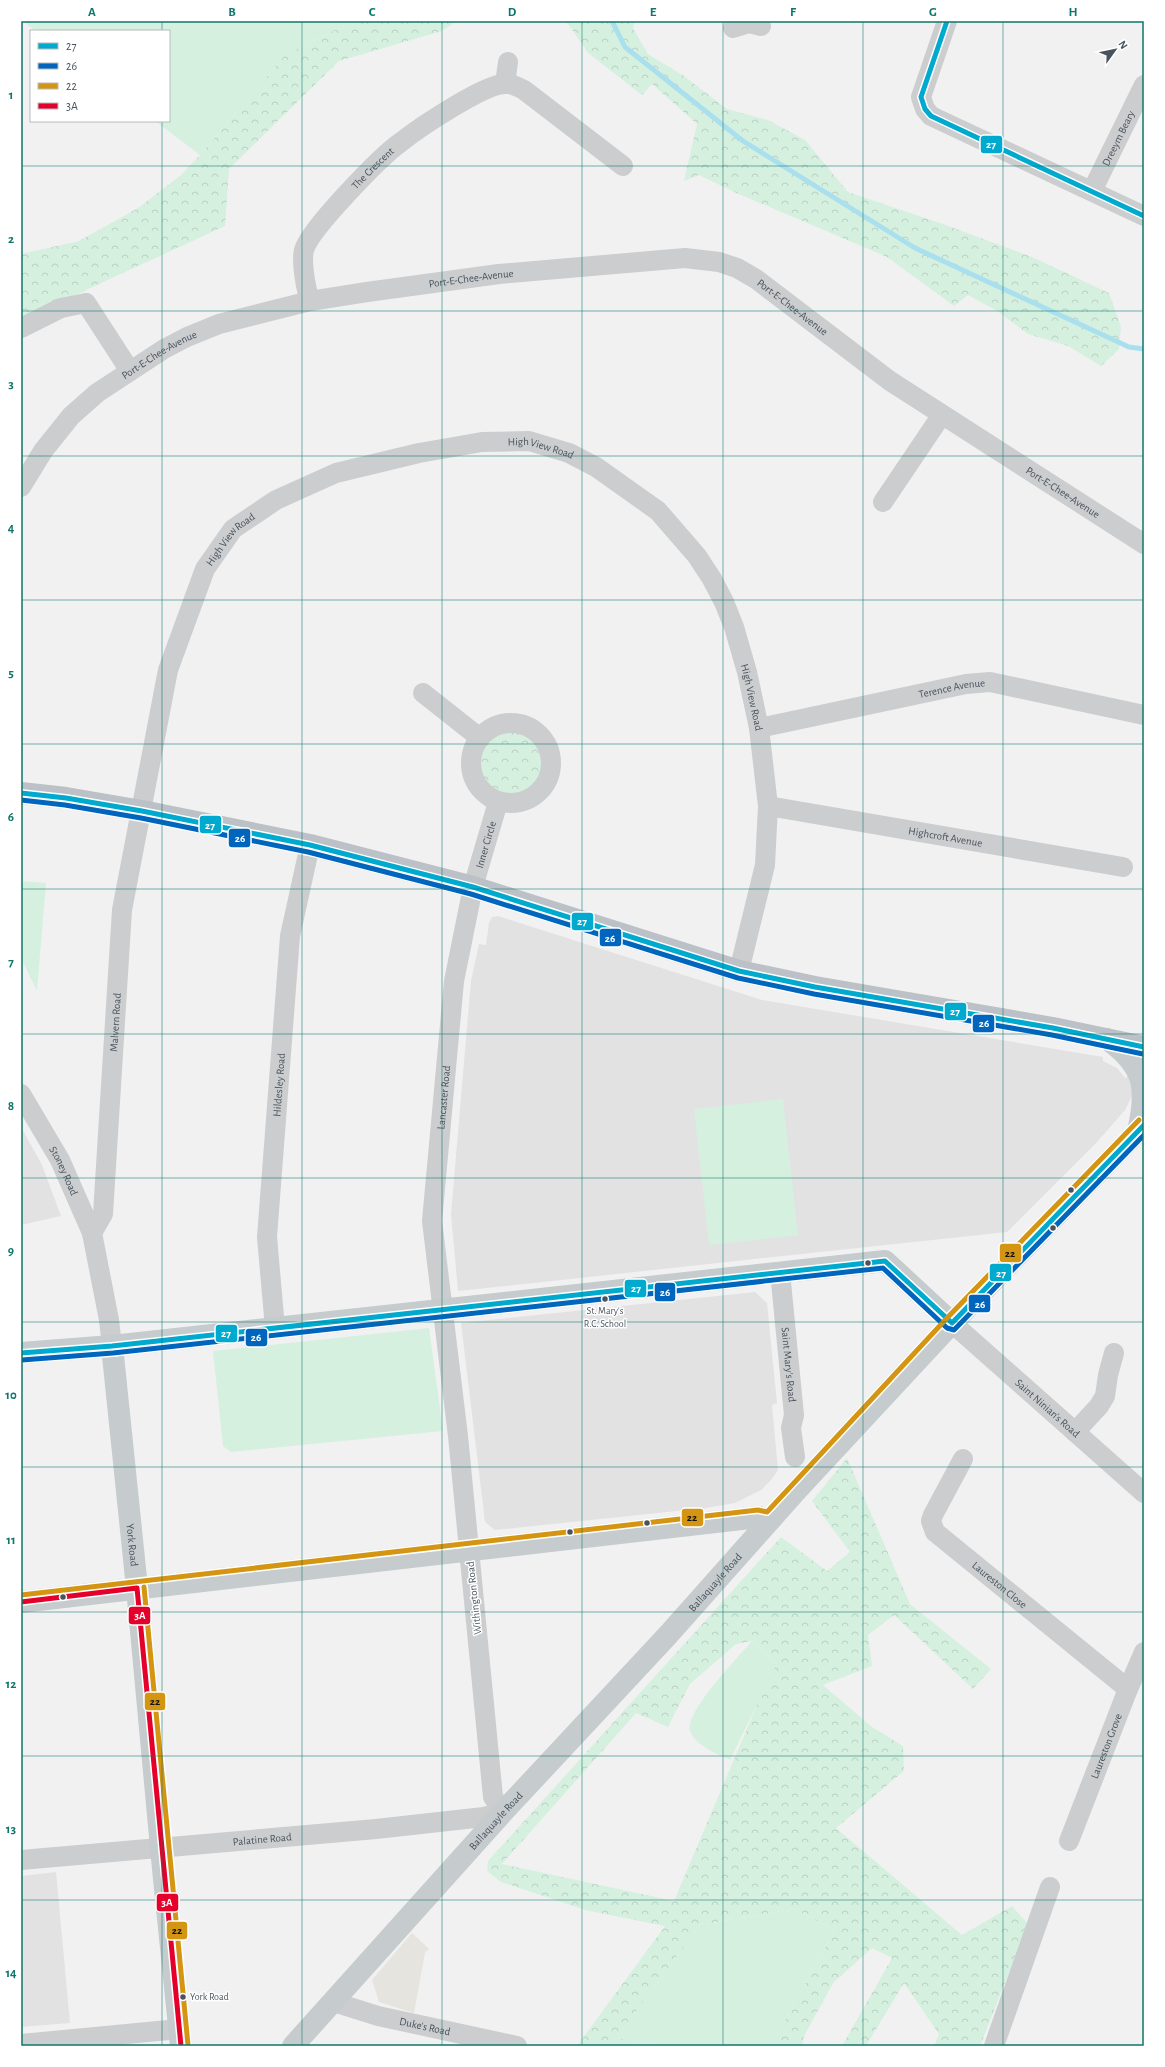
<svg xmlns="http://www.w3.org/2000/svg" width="1165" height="2067" font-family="'Alegreya Sans',sans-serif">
	<defs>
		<pattern id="forest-crowns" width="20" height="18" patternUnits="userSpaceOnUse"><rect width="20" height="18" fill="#d6f0e0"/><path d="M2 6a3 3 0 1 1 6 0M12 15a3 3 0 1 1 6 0" fill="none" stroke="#b9d0c3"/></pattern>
	</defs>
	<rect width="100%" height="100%" fill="#f1f1f1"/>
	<polygon fill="#e6e4df" points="412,1933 429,1949 425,1953 414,2013 379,2002 372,1980"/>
	<g fill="#e3e2e3">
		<polygon points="498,916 762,1000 1103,1057 1103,1061 1117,1068 1125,1078 1129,1076 1132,1085 1132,1096 1125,1110 1098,1141 1007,1232 458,1291 451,1214 471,981 479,944 486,945 489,923 492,917"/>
		<polygon points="21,1127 42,1165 61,1216 21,1225"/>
		<polygon points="755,1292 767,1303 777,1403 772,1405 778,1470 771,1480 761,1490 735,1503 706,1508 495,1530 485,1522 461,1323"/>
		<polygon points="56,1872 70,2023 21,2027 21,1876"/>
	</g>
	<g fill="#d6f0e0">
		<polygon points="22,21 353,21 286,54 200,155 155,121 169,121 169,31 36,31"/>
		<polygon points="21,881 46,883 37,991 21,958"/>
		<polygon points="783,1099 798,1235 709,1245 694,1109"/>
		<polygon points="429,1328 443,1431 231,1452 223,1446 213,1351"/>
		<path d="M752,1641L777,1664L730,1760C717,1754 696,1746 690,1731C684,1713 739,1656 752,1641Z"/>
		<polygon points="794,1909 835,1930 771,2046 666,2046 615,2038 700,1925"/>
	</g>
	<g fill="url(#forest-crowns)" fill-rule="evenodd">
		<polygon points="353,21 457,21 442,31 339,61 229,169 225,226 21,320 21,254 79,241 138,208 181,175 200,155 286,54"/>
		<polygon points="566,21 635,21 633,28 648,54 684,76 727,109 768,120 805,140 848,192 943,224 1032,257 1109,293 1121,327 1119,349 1101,366 1068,346 1028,334 997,311 968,295 954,306 887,257 732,191 699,175 684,181 697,124 652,84 642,95 588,53"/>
		<circle cx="510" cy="763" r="33"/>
		<path d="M847,1458L910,1604L991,1669L973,1689L894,1615L868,1635L872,1666L823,1685L872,1727L903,1746L904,1771L836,1828L962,1935L1012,1906L1028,1924L980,2046H934L939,2034L904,1983L866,2046H842L892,1958L872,1948L833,1983L804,2036L802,2046H771L835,1930L794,1909L700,1925L616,2038L666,2046H577L665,1926L585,1910L501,1882L487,1871L488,1861L781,1537L827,1571L850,1552L812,1501ZM752,1641L777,1664L768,1679L674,1901L502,1864L636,1713L668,1727L690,1684L736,1644Z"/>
	</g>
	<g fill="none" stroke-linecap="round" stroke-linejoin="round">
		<polyline stroke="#aae0ee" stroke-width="5" points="612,21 625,47 743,141 915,248 1129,347 1144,349"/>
		<g stroke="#cbcdcf" stroke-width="20">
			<polyline points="947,21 921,97 925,109 931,116 1144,216"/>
			<polyline points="733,28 749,23 761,26"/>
			<polyline points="505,84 508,62"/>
			<path id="s1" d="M1092,191L1144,85"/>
			<path id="s2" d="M310,301C306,289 301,263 304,250C310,229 381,156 401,142C420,127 483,85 504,84C511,83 518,87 524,90L623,166"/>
			<polyline points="21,328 61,308 86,303 130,371"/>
			<path id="s3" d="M21,487L43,451L71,416L97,393L164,349L187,337L219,324L310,301L367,292L499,274L685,258L719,262L737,268L756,279L890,381L1144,544"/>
			<polyline points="883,502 941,416"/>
			<polyline points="423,693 480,738"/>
			<circle cx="511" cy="763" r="40"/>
			<path id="s4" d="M759,728L966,684L990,682L1144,715"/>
			<path id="s5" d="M768,806L1123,867"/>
			<path id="s6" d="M21,1094L60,1160L92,1233L109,1320L112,1346"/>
			<path id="s7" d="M92,1233L103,1214L122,910L168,670L205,569L233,529L276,500L336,473L419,453L482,442L529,441L569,453L596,467L658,511L697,556L712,579L724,602L734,627L747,672L759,728L768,806L765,865L739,971"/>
			<path id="s8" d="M780,1272L794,1415L791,1428L795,1457"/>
			<path id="s9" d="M952,1323L1144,1493"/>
			<path id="s10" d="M275,1328L267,1237L290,936L310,845"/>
			<polyline points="1075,1432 1099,1406 1105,1396 1108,1375 1114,1353"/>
			<path id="s11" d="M963,1459L933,1515L931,1521L935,1532L1128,1689"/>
			<path id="s12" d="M1069,1841L1128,1689L1144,1652"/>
			<path id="s13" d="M21,1860L376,1829L484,1817L503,1812L493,1797L458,1436L432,1221L454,981L473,887L498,802"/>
			<path id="s14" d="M335,1999L340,2004L378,2016L517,2046"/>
			<polyline points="21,2044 179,2029"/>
			<polyline points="994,2046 1050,1887"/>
		</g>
		<g stroke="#c6cbce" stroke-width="22">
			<path d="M1107,1039C1145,1066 1148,1088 1138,1131"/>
			<path id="s15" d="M112,1346L137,1588L163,1869L181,2046"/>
			<polyline points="21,1353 112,1346 885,1261 952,1323"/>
			<polyline points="21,1602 759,1517 769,1520"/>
			<path id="s16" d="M293,2046L503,1812L668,1635L796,1491L952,1323L1144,1125"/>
		</g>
		<polyline stroke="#bbc1c6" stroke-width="22" points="21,793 66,798 142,811 310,845 473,887 739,971 815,987 1053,1028 1144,1047"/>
		<g stroke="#fff" stroke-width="8">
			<g id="bus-1">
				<polyline points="947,21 921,97 925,109 931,116 1144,216"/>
				<polyline points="21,793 66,798 142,811 310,845 473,887 739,971 815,987 1053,1028 1144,1047"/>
				<polyline points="21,1353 112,1346 885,1261 952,1323 1144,1125"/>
			</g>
		</g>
		<g stroke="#fff" stroke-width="8">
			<g id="bus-2">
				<polyline points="21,800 65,805 141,818 308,852 471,894 738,978 814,994 1052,1035 1143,1054"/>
				<polyline points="22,1360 113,1353 883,1268 947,1328 954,1330 1144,1135"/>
			</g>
		</g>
		<g stroke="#fff" stroke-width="8">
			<g id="bus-3">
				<polyline points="144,1587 188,2045"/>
				<polyline points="21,1595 758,1510 767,1512 947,1318 1139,1120"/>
			</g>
		</g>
		<g stroke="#fff" stroke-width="8">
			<polyline id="bus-4" points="21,1602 137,1588 181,2046"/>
		</g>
		<use href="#bus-1" stroke="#00a9ce" stroke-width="5"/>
		<use href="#bus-2" stroke="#0065bd" stroke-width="5"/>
		<use href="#bus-3" stroke="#d49513" stroke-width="5"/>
		<use href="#bus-4" stroke="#e4002b" stroke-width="5"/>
	</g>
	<path fill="none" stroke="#0f766e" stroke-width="1" stroke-opacity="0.55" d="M162,21V31M302,21V2046M442,21V2046M582,21V2046M723,21V2046M863,21V2046M1003,21V2046M162,121V2046M21,166H1144M21,311H1144M21,456H1144M21,600H1144M21,744H1144M21,889H1144M21,1034H1144M21,1178H1144M21,1322H1144M21,1467H1144M21,1612H1144M21,1756H1144M21,1900H1144"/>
	<g fill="#48535d" stroke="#fff" stroke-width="1.5">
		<circle cx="1071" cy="1190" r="3.5"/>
		<circle cx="1053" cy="1228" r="3.5"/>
		<circle cx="868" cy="1263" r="3.5"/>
		<circle cx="605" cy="1299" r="3.5"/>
		<circle cx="647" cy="1523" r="3.5"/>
		<circle cx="570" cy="1532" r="3.5"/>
		<circle cx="63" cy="1597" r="3.5"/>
		<circle cx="183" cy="1997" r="3.5"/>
	</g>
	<g text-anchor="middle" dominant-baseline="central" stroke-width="3" stroke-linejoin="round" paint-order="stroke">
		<g font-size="10" fill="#48535d" stroke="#fff">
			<text x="605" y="1311">St. Mary's<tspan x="605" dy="13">R.C. School</tspan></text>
			<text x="190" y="1997" text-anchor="start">York Road</text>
		</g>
		<g font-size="11" fill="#48535d" stroke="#fff">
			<text stroke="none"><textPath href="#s1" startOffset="59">Dreeym Beary</textPath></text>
			<text stroke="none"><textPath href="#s2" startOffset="159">The Crescent</textPath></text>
			<text stroke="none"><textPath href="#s3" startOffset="519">Port-E-Chee-Avenue</textPath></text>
			<text stroke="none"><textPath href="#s3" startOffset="855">Port-E-Chee-Avenue</textPath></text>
			<text stroke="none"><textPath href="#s3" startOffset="195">Port-E-Chee-Avenue</textPath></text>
			<text stroke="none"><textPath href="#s7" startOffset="1054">High View Road</textPath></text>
			<text stroke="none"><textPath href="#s3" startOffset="1183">Port-E-Chee-Avenue</textPath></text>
			<text stroke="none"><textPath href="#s7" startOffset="718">High View Road</textPath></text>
			<text stroke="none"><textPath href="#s4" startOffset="197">Terence Avenue</textPath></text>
			<text stroke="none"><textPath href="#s7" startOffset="1402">High View Road</textPath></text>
			<text stroke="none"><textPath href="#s5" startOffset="180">Highcroft Avenue</textPath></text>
			<text stroke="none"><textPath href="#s13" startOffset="1463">Inner Circle</textPath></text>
			<text stroke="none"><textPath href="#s7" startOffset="214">Malvern Road</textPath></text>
			<text stroke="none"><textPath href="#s10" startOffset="244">Hildesley Road</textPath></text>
			<text stroke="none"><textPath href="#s13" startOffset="1206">Lancaster Road</textPath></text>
			<text stroke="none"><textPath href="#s6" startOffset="88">Stoney Road</textPath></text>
			<text stroke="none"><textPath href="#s8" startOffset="93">Saint Mary's Road</textPath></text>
			<text stroke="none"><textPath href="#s9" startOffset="128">Saint Ninian's Road</textPath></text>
			<text stroke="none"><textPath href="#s15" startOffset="200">York Road</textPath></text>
			<text stroke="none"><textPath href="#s16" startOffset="627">Ballaquayle Road</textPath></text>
			<text stroke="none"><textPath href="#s11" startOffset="165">Laureston Close</textPath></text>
			<text transform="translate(474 1598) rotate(-96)">Withington Road</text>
			<text stroke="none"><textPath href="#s12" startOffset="102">Laureston Grove</textPath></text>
			<text stroke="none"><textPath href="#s16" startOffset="303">Ballaquayle Road</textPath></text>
			<text stroke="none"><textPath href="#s13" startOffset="242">Palatine Road</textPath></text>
			<text stroke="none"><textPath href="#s14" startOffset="95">Duke's Road</textPath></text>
		</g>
	</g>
	<g stroke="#fff" stroke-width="1.5">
		<rect x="980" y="135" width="23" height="19" rx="4" fill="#00a9ce"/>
		<rect x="199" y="815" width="23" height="19" rx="4" fill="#00a9ce"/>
		<rect x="228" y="828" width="23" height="20" rx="4" fill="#0065bd"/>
		<rect x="571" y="912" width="23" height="19" rx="4" fill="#00a9ce"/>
		<rect x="599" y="928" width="23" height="19" rx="4" fill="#0065bd"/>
		<rect x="944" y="1002" width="23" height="19" rx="4" fill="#00a9ce"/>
		<rect x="972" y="1014" width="23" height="19" rx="4" fill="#0065bd"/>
		<rect x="999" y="1243" width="23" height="20" rx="4" fill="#d49513"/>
		<rect x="989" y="1263" width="23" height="19" rx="4" fill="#00a9ce"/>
		<rect x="624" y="1279" width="23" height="19" rx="4" fill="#00a9ce"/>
		<rect x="654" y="1282" width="22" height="20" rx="4" fill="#0065bd"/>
		<rect x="968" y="1294" width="23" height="19" rx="4" fill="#0065bd"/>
		<rect x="215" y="1324" width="23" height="19" rx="4" fill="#00a9ce"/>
		<rect x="245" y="1328" width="23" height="19" rx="4" fill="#0065bd"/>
		<rect x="681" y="1508" width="23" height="19" rx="4" fill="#d49513"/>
		<rect x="128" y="1606" width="23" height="19" rx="4" fill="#e4002b"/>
		<rect x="144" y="1692" width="22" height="19" rx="4" fill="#d49513"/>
		<rect x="156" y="1893" width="23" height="19" rx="4" fill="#e4002b"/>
		<rect x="166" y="1921" width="22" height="19" rx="4" fill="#d49513"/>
	</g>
	<g font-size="11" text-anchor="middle" font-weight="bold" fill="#fff">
		<text x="991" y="148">27</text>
		<text x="210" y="829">27</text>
		<text x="240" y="842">26</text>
		<text x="582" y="925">27</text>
		<text x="610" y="942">26</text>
		<text x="955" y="1015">27</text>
		<text x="984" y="1027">26</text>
		<text x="1001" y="1277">27</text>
		<text x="636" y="1292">27</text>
		<text x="665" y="1296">26</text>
		<text x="980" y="1308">26</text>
		<text x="226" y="1337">27</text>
		<text x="256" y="1341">26</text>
		<text x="140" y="1619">3A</text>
		<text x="167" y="1906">3A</text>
	</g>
	<g font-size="11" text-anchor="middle" font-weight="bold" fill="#111">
		<text x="1010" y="1257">22</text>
		<text x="692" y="1521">22</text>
		<text x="155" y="1705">22</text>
		<text x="177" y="1934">22</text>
	</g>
	<rect width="1165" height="2067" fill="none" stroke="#ffffff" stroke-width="44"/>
	<rect x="30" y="30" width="140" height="92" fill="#ffffff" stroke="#b6babe"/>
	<rect x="38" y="43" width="20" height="6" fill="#00a9ce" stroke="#b6babe"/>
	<text x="66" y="50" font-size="12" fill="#48535d">27</text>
	<rect x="38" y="63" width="20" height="6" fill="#0065bd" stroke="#b6babe"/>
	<text x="66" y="70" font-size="12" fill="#48535d">26</text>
	<rect x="38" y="83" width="20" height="6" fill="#d49513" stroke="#b6babe"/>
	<text x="66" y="90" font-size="12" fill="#48535d">22</text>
	<rect x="38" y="103" width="20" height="6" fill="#e4002b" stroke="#b6babe"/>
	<text x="66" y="110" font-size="12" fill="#48535d">3A</text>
	<g transform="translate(1115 50) rotate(57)" stroke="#ffffff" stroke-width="3" paint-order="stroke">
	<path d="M0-3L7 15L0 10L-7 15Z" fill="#48535d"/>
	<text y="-6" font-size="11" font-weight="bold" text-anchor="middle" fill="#48535d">N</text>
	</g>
	<rect x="22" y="22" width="1121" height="2023" fill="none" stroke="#0f766e" stroke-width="1.5"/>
	<g font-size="13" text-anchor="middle" font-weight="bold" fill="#0f766e">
		<text x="92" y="16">A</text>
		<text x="232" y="16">B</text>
		<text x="372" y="16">C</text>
		<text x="512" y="16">D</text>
		<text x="653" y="16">E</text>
		<text x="793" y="16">F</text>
		<text x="933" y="16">G</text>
		<text x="1073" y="16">H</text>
		<text x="11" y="99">1</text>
		<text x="11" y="243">2</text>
		<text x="11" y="388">3</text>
		<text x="11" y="532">4</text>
		<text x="11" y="677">5</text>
		<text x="11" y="821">6</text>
		<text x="11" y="966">7</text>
		<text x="11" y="1110">8</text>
		<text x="11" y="1255">9</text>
		<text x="11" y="1399">10</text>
		<text x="11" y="1544">11</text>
		<text x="11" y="1688">12</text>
		<text x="11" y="1833">13</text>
		<text x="11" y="1977">14</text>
	</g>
</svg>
